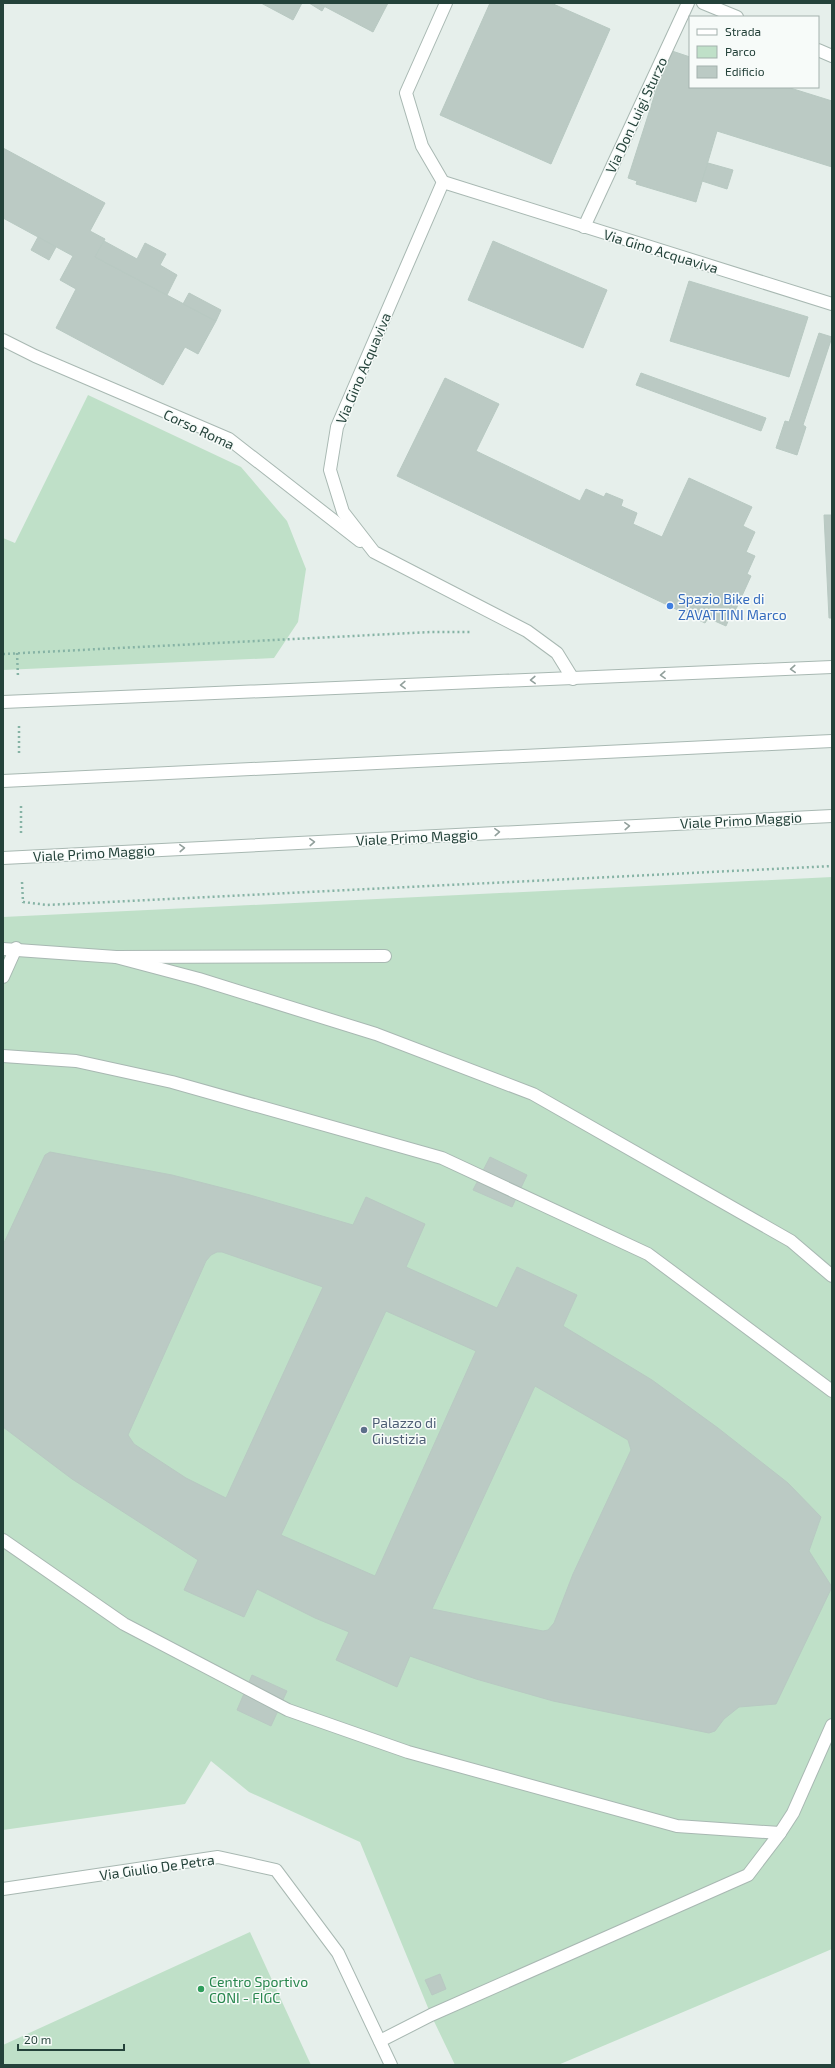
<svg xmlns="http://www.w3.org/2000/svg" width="835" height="2068" font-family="'Exo 2',sans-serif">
	<rect width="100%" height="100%" fill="#e6efeb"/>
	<g fill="#bfe0c8">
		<polygon points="88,395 241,467 287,521 306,569 298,622 274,658 3,670 3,538 15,543"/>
		<polygon points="832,877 832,1949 558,2065 455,2065 431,2015 360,1842 249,1792 211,1761 185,1804 3,1830 3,917"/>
		<polygon points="250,1932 311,2065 3,2065 3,2045"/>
	</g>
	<g fill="#bbcac4" stroke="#b8c9c2" fill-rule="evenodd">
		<polygon points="261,3 302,3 293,20"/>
		<polygon points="309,3 318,3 325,6 322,11"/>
		<polygon points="318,3 388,3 373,32"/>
		<polygon points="490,3 551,3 610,29 551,164 440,115"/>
		<polygon points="669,50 690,57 690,87 787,87 832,101 832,167 717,131 696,202 636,184 637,181 628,178"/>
		<polygon points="3,148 105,203 90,231 105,239 95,257 216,321 198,354 185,347 163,385 56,328 76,289 60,280 73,256 3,218"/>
		<polygon points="708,163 733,170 727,189 702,181"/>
		<polygon points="38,237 56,247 49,260 31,250"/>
		<polygon points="104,241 137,259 145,243 166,254 160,265 177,275 167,295 95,257"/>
		<polygon points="493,241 607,290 583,348 468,300"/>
		<polygon points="689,281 808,317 789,377 670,341"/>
		<polygon points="189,293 221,310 216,321 183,304"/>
		<polygon points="819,333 832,337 803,425 806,427 797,455 776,448 785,421 789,422"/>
		<polygon points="641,373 766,418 761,431 636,385"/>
		<polygon points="445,378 499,404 476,451 580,501 586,489 604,497 606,493 623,500 621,506 637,513 633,524 662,537 689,478 752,507 743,526 755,532 746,552 755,556 747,574 751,576 731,620 729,619 726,626 708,618 705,623 397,476"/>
		<polygon points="824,515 832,515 832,618 829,618"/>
		<path d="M50,1152L172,1175L250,1195L353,1225L366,1197L425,1224L406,1267L497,1308L517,1267L577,1295L563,1326L652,1380L718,1428L788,1483L821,1517L809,1551L832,1587L776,1704L739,1707L724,1719L715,1731L709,1733L553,1701L476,1679L410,1656L397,1687L336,1660L349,1632L315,1618L257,1589L244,1617L184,1590L198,1560L72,1479L3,1427V1245L45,1155ZM217,1252H222L323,1287L226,1498L186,1478L134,1444L128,1435L206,1261L211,1255ZM386,1311L476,1351L375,1576L281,1535ZM535,1386L628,1440L631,1450L573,1574L554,1623L548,1630L543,1631L432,1609Z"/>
		<polygon points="490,1157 527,1175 512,1207 473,1190"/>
		<polygon points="252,1675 287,1691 271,1726 237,1710"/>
		<polygon points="440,1974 446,1989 432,1995 425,1980"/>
	</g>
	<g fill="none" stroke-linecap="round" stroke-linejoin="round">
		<g stroke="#a8b8b2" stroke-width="14">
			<g id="service">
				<polyline points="3,949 116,957 385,956"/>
				<polyline points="116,957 199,979 376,1034 533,1094 791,1241 832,1276"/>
				<polyline points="3,977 16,948"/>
				<polyline points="3,1056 76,1061 172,1082 442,1158 648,1254 832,1391"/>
				<polyline points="3,1540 124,1624 288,1710 408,1752 677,1826 780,1833"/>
				<polyline points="380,2041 431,2015 748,1875 780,1833 793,1813 832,1725"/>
			</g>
		</g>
		<g stroke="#a8b8b2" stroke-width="14">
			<g id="minor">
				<polyline points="446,3 406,93 422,146 443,182 832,304"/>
				<polyline points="703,3 737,17"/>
				<polyline points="818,50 832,56"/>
				<polyline points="443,182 337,427 330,470 343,512 374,552 527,631 557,653 573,679"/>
				<polyline points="584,227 688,3"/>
				<polyline points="3,340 35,356 229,439 360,541"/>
				<polyline points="3,702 832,667"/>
				<polyline points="3,858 832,816"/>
				<polyline points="3,1889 218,1857 276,1870 338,1953 391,2065"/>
			</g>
		</g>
		<g stroke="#a8b8b2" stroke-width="14">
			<polyline id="tertiary" points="3,781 832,741"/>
		</g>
		<g stroke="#86b3a5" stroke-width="2.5" stroke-dasharray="2 3" stroke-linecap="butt">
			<polyline points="17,653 18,677"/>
			<polyline points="3,654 430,632 472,632"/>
			<polyline points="19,726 19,755"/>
			<polyline points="21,806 21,833"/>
			<polyline points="22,882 23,902 47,905 832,866"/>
		</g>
		<use href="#service" stroke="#fff" stroke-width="12"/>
		<use href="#minor" stroke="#fff" stroke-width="12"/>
		<use href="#tertiary" stroke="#fff" stroke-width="12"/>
	</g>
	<defs><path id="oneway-chevron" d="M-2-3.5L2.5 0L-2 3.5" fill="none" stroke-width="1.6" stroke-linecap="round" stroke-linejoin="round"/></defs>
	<g stroke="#92a09c">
		<use href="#oneway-chevron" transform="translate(793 669) rotate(177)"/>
		<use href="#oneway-chevron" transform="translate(663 675) rotate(177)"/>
		<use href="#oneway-chevron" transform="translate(533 680) rotate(178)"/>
		<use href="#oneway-chevron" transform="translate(403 685) rotate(178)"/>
		<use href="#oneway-chevron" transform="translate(627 826) rotate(-3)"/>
		<use href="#oneway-chevron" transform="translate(497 832) rotate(-3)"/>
		<use href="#oneway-chevron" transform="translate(312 842) rotate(-3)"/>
		<use href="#oneway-chevron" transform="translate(182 848) rotate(-3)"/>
	</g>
	<circle fill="#3f7fe0" stroke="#f7fbf9" stroke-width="1.5" cx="670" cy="606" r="4"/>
	<circle fill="#5c6f8a" stroke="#f7fbf9" stroke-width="1.5" cx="364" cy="1430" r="4"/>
	<circle fill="#2e9e5b" stroke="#f7fbf9" stroke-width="1.5" cx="201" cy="1989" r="4"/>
	<g text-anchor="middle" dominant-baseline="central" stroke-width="3" stroke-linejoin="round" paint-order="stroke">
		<g font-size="14" fill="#24423a" stroke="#f7fbf9">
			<text transform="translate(636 115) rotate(-65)">Via Don Luigi Sturzo</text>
			<text transform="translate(661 251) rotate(17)">Via Gino Acquaviva</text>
			<text transform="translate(363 368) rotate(-67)">Via Gino Acquaviva</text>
			<text transform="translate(199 429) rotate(25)">Corso Roma</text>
			<text transform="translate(741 820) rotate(-3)">Viale Primo Maggio</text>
			<text transform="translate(417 837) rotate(-3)">Viale Primo Maggio</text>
			<text transform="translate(94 853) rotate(-3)">Viale Primo Maggio</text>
			<text transform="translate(157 1867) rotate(-8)">Via Giulio De Petra</text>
		</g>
		<g font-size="14" fill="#366cbe" stroke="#f7fbf9" text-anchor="start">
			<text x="678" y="598">Spazio Bike di<tspan x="678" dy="16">ZAVATTINI Marco</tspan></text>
		</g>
		<g font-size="14" fill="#4e5e75" stroke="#f7fbf9" text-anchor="start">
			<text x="372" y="1422">Palazzo di<tspan x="372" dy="16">Giustizia</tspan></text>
		</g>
		<g font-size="14" fill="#27864d" stroke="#f7fbf9" text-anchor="start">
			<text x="209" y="1981">Centro Sportivo<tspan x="209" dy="16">CONI - FIGC</tspan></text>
		</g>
	</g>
	<rect width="835" height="2068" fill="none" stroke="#24423a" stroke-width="8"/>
	<rect x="689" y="16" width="130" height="72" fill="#f7fbf9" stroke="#a3b1ad"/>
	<rect x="697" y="29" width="20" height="6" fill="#ffffff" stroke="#a3b1ad"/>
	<text x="725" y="36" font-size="12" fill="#24423a">Strada</text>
	<rect x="697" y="46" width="20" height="12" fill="#bfe0c8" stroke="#a3b1ad"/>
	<text x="725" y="56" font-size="12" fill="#24423a">Parco</text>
	<rect x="697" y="66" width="20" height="12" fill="#bbcac4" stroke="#a3b1ad"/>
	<text x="725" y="76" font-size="12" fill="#24423a">Edificio</text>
	<path d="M18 2044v6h106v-6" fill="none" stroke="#24423a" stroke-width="2"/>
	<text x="24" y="2044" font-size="12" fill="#24423a" stroke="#f7fbf9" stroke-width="3" paint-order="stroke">20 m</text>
</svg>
